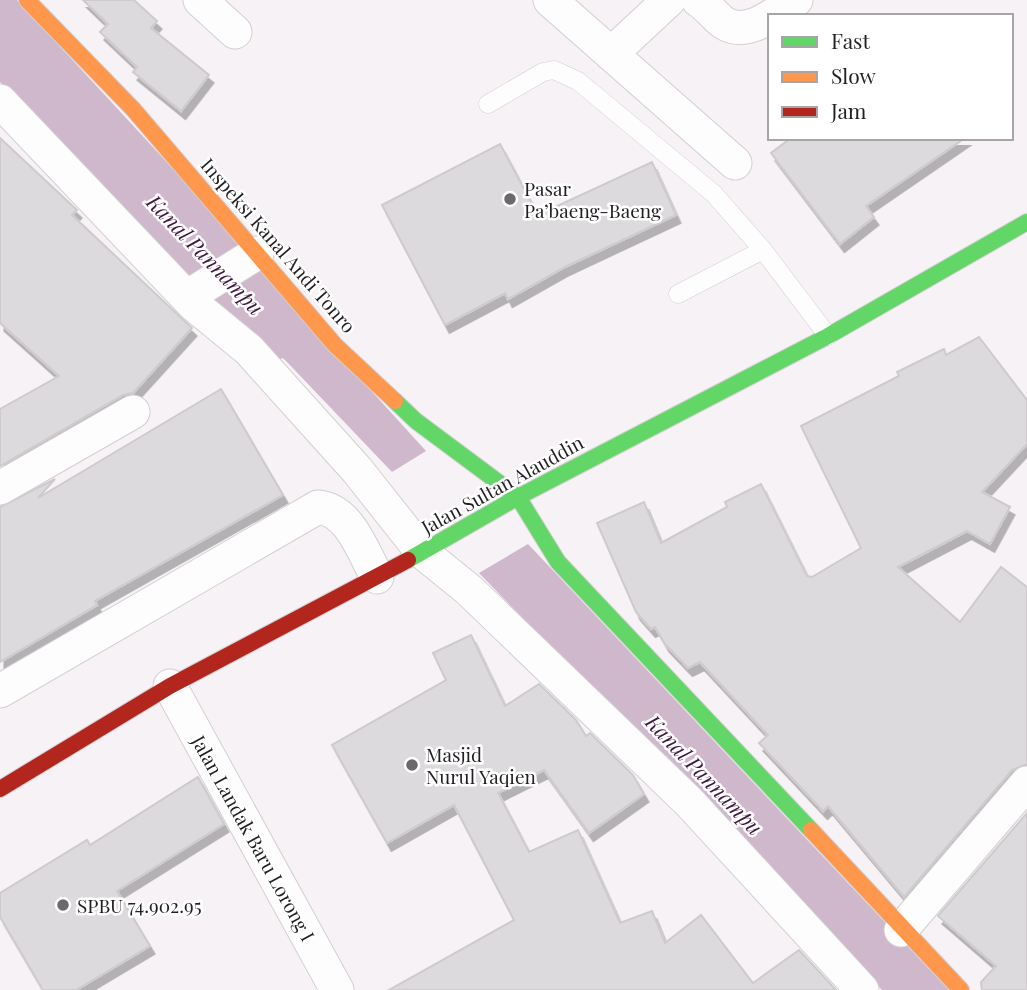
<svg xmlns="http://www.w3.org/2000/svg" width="1027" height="990" font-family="'Playfair Display',serif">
	<defs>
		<filter id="shadow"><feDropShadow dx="4.5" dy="8" stdDeviation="0" flood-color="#0004"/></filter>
	</defs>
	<rect width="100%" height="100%" fill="#f6f2f5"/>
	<g fill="#d0b8cc">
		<polygon points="0,0 17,0 237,238 186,265 130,216 0,82"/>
		<polygon points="256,264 426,451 392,472 287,362 212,292"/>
		<polygon points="528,544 949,990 882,990 479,573"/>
	</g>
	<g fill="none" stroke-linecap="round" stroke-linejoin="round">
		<polyline stroke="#d0b8cc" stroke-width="65" points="143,192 274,327"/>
	</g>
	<g fill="#dddadd" stroke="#cecacd" stroke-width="2" filter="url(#shadow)">
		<polygon points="83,0 134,0 157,21 151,28 209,75 181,111 133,72 137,67 100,32 108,24"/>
		<polygon points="0,138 77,210 72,215 192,328 133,393 123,395 0,466 0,409 59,376 0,323"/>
		<polygon points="791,138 965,138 866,206 874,217 840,244 771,153"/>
		<polygon points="500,144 538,215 652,162 676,215 565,267 508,299 505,293 445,325 382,205"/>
		<polygon points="979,337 1027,400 1027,444 982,492 1010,507 990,544 967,531 898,567 960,622 1001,567 1027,587 1027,764 1012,770 904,897 828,806 823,811 759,743 768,735 700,662 688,668 665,644 655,627 651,629 636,612 597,523 644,502 661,543 727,507 725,502 761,484 807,576 812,577 861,548 801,426 899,376 897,372 944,349 946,355"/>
		<polygon points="221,389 283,495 95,601 97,605 0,662 0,507 55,479 38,498"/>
		<polygon points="471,635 505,706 539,684 576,720 586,736 590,733 633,775 644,794 589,833 544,770 498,793 529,852 578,830 620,923 652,911 665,943 701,915 753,983 799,950 836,990 389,990 514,920 454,805 387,843 332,745 446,680 433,653"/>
		<polygon points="198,777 224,824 117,891 150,946 76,990 43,990 0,917 0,893 87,840 90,845"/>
		<polygon points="1027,813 1027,990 982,990 981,982 996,966 938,916"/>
	</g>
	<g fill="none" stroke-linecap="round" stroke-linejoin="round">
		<g stroke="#d3d0d2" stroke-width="19">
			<g id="lane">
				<polyline points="488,104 543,72 554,70 578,81 714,194 763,250 828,336"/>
				<polyline points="678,294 763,250"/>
			</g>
		</g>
		<g stroke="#d3d0d2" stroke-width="35">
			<g id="street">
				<polyline points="200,0 235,32"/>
				<polyline points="550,0 735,163"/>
				<path d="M698,0C708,6 715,17 724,23C748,38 776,12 796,0"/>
				<polyline points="611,54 669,0"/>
				<polyline points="0,101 193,304 249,350 357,470 422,552 469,590 689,802 862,990"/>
				<polyline points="187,297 257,253"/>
				<polyline points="0,488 133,412"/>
				<polyline points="170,686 337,990"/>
				<path d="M0,691L318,507C350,510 363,552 377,577"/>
				<polyline points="901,930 1027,783"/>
			</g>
		</g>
		<g stroke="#d3d0d2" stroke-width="18">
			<g id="fast">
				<polyline points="395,401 416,421 518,497 558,562 811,830"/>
				<polyline points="408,560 518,497 828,336 1027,222"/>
			</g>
		</g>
		<g stroke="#d3d0d2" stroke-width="18">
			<g id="slow">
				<polyline points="27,0 133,109 335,345 395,401"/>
				<polyline points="811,830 961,990"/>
			</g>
		</g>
		<g stroke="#d3d0d2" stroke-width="18">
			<polyline id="jam" points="0,789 170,686 408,560"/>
		</g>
		<use href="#lane" stroke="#fefdfe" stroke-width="18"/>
		<use href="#street" stroke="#fefdfe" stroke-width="33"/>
		<use href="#fast" stroke="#63d668" stroke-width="16"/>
		<use href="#slow" stroke="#ff974d" stroke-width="16"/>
		<use href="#jam" stroke="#b3261e" stroke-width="16"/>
	</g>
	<g fill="#6c696c" stroke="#fff" stroke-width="2.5">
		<circle cx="510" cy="199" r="7"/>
		<circle cx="412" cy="765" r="7"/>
		<circle cx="63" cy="905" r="7"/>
	</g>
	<g text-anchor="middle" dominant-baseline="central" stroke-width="5" stroke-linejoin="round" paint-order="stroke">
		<g font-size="19" fill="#221f22" stroke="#fff" text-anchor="start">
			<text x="524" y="188">Pasar<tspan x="524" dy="22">Paʼbaeng-Baeng</tspan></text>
			<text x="426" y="754">Masjid<tspan x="426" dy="22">Nurul Yaqien</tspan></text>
			<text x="77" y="905">SPBU 74.902.95</text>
		</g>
		<g font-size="19" fill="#221f22" stroke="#fff">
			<text transform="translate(279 245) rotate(49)">Inspeksi Kanal Andi Tonro</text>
			<text transform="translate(502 484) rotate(-29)">Jalan Sultan Alauddin</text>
			<text transform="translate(254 838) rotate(61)">Jalan Landak Baru Lorong I</text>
		</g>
		<g font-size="21" font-style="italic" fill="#41183e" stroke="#fff">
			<text transform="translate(206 254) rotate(46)">Kanal Pannampu</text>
			<text transform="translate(705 774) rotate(46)">Kanal Pannampu</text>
		</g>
	</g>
	<rect x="768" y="14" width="245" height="126" fill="#ffffff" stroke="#a7a5a7" stroke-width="2"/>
	<rect x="782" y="37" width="35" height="10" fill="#63d668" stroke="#a7a5a7" stroke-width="2"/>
	<text x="831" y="49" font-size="21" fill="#221f22">Fast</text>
	<rect x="782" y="72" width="35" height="10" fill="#ff974d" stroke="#a7a5a7" stroke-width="2"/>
	<text x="831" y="84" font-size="21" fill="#221f22">Slow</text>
	<rect x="782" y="107" width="35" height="10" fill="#b3261e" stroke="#a7a5a7" stroke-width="2"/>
	<text x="831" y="119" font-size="21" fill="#221f22">Jam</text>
</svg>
